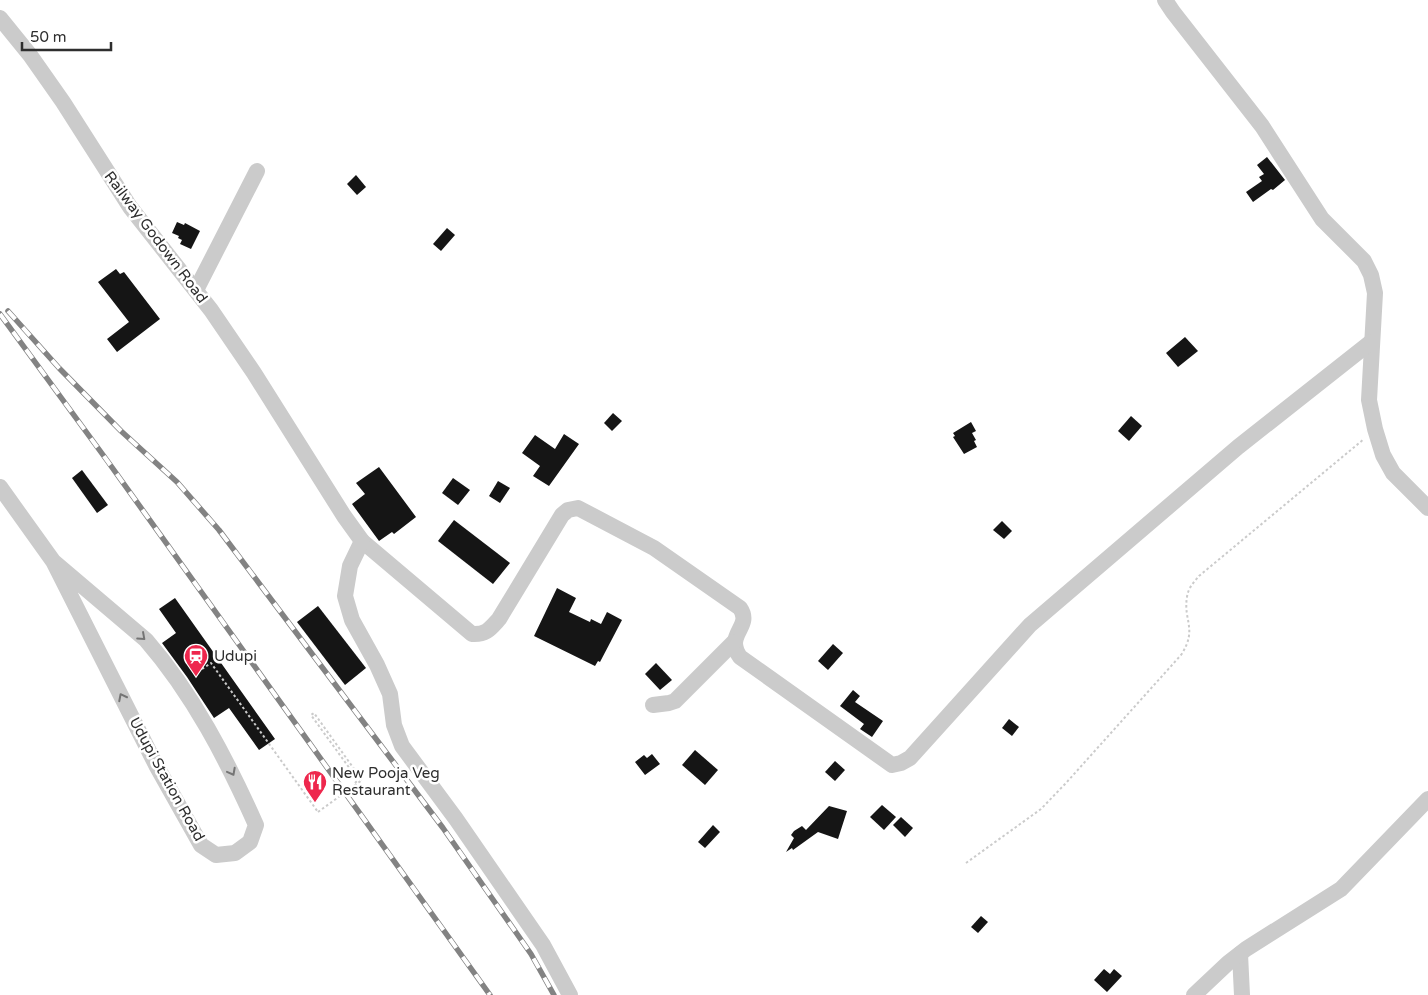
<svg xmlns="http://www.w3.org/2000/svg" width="1428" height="995" font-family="'Varela Round',sans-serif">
	<rect width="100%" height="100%" fill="#fff"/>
	<g fill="#151515">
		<polygon points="1267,157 1285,180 1273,190 1271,189 1253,202 1246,192 1262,181 1259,177 1264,174 1257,165"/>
		<polygon points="356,175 366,187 357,195 347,184"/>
		<polygon points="177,222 184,225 185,223 200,231 191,249 180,244 182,240 178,238 179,236 172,233"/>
		<polygon points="447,228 455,235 441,251 433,244"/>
		<polygon points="116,269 120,274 124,272 160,319 117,352 107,339 129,322 98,282"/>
		<polygon points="1185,337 1198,351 1178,367 1166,353"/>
		<polygon points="613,413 622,421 612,431 604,423"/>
		<polygon points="1131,416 1142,426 1129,441 1118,431"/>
		<polygon points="971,422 976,431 972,433 976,440 974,441 977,447 964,454 953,437 955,436 953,433"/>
		<polygon points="564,434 579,444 549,486 533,476 540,466 522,453 535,435 555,449"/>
		<polygon points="379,467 416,517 394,534 392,532 379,541 352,504 365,494 356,483"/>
		<polygon points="82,470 108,505 97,513 72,478"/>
		<polygon points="453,478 470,490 458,505 442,493"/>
		<polygon points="498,481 510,488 500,503 489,496"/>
		<polygon points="454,520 510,563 493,584 438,541"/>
		<polygon points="1002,521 1012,531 1004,539 993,530"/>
		<polygon points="557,588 576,598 569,612 590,622 591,619 601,624 607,612 622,620 600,662 598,661 595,666 534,636"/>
		<polygon points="175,598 275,739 259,750 229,708 214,718 187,677 162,643 176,633 159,609"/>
		<polygon points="318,606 366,668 345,685 297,622"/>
		<polygon points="833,644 843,653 828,670 818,661"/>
		<polygon points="656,663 672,680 660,690 645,674"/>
		<polygon points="853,690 860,696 855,702 883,721 872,737 860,729 864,724 840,706"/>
		<polygon points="1009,719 1019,727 1012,736 1002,728"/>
		<polygon points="695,750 718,770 705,785 682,765"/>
		<polygon points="652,754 660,764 645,775 635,762 644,755 647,758"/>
		<polygon points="835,761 845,770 835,781 825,772"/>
		<polygon points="882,805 896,817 884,830 870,817"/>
		<polygon points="829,806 847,811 838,839 818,832 793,850 792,848 786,852 794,838 791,835 794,831 802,826 806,830"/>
		<polygon points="901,817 913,828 905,837 893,825"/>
		<polygon points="713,825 720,832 705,848 698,842"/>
		<polygon points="981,916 988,922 978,933 971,927"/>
		<polygon points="1104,969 1110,974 1114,969 1122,976 1107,992 1094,980"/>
	</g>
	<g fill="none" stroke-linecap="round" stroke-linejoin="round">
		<g stroke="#cbcbcb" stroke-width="2" stroke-dasharray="2.5 2.5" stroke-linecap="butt">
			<polyline points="202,669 211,663 318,812"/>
			<polyline points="355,783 358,780 311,715 314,713 362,780"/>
			<path d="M966,863L1041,809L1066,783L1181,655C1198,629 1183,621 1187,597C1188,588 1194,582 1199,576L1364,439"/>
		</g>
		<g stroke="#cbcbcb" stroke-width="16">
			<polyline points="1165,0 1173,12 1262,126 1322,219 1364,261 1371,275 1375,293 1369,400 1375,429 1383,455 1393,473 1428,508"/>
			<path d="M0,18L30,55L63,102L130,207L211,310L254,373L344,516L362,541L472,634C486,635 490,629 499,619L562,515L568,510L578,508L654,548L740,608C753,627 724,634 740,657L892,765L901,763L910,758L1030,625L1238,447L1371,342"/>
			<polyline points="196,290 257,171"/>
			<path d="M0,487L53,561L156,765L201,845L216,855L235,853L250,842L256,825C227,760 193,694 146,640L53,561"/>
			<polyline points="362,541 350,566 345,596 352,620 377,665 390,694 394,725 402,746 456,819 543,945 570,995"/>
			<polyline points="653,705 669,703 675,701 734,642"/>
			<polyline points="1240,954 1242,995"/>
			<polyline points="1194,995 1228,963 1246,949 1341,889 1428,799"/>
		</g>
		<g stroke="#838383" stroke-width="5.5">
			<g id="rail">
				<polyline points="8,311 59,368 121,431 177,482 219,530 443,828 531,954 554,995"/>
				<polyline points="0,314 106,459 490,995"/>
			</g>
		</g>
		<use href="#rail" stroke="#fff" stroke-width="4" stroke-dasharray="11" stroke-linecap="butt"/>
		<polyline stroke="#cbcbcb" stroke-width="2" stroke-dasharray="2.5 2.5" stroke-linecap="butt" points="318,812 362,780"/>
	</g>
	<defs><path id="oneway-chevron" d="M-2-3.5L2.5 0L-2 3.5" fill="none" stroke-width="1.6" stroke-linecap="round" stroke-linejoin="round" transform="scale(1.25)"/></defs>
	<g stroke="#757575">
		<use href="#oneway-chevron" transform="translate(142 637) rotate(42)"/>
		<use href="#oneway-chevron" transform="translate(122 697) rotate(-117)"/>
		<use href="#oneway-chevron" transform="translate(232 772) rotate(62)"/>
	</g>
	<defs>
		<g id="station-pin" transform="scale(1.25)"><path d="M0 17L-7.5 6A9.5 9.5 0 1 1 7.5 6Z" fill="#ee274d" stroke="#fff"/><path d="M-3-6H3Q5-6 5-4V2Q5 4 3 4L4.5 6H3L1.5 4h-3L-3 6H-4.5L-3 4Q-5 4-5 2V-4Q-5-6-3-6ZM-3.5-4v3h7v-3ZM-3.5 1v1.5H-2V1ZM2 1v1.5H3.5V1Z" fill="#fff"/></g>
		<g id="restaurant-pin" transform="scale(1.25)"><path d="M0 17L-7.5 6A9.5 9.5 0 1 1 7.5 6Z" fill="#ee274d" stroke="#fff"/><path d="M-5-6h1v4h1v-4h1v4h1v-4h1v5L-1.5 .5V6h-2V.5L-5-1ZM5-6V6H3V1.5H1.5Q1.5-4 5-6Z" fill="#fff"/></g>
	</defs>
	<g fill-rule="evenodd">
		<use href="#station-pin" x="196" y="656"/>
		<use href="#restaurant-pin" x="315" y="782"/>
	</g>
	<g text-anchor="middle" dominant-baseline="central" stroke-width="5" stroke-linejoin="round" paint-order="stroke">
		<g font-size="15" fill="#2e2e2e" stroke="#fff">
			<text transform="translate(156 237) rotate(53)">Railway Godown Road</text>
			<text transform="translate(167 779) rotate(61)">Udupi Station Road</text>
		</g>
		<g font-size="15" fill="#2e2e2e" stroke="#fff" text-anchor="start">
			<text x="214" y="656">Udupi</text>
			<text x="332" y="773">New Pooja Veg<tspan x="332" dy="17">Restaurant</tspan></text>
		</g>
	</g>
	<path d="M22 42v8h89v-8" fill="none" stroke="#2e2e2e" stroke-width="2.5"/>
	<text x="30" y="42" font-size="15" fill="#2e2e2e" stroke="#ffffff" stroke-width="4" paint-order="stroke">50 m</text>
</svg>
